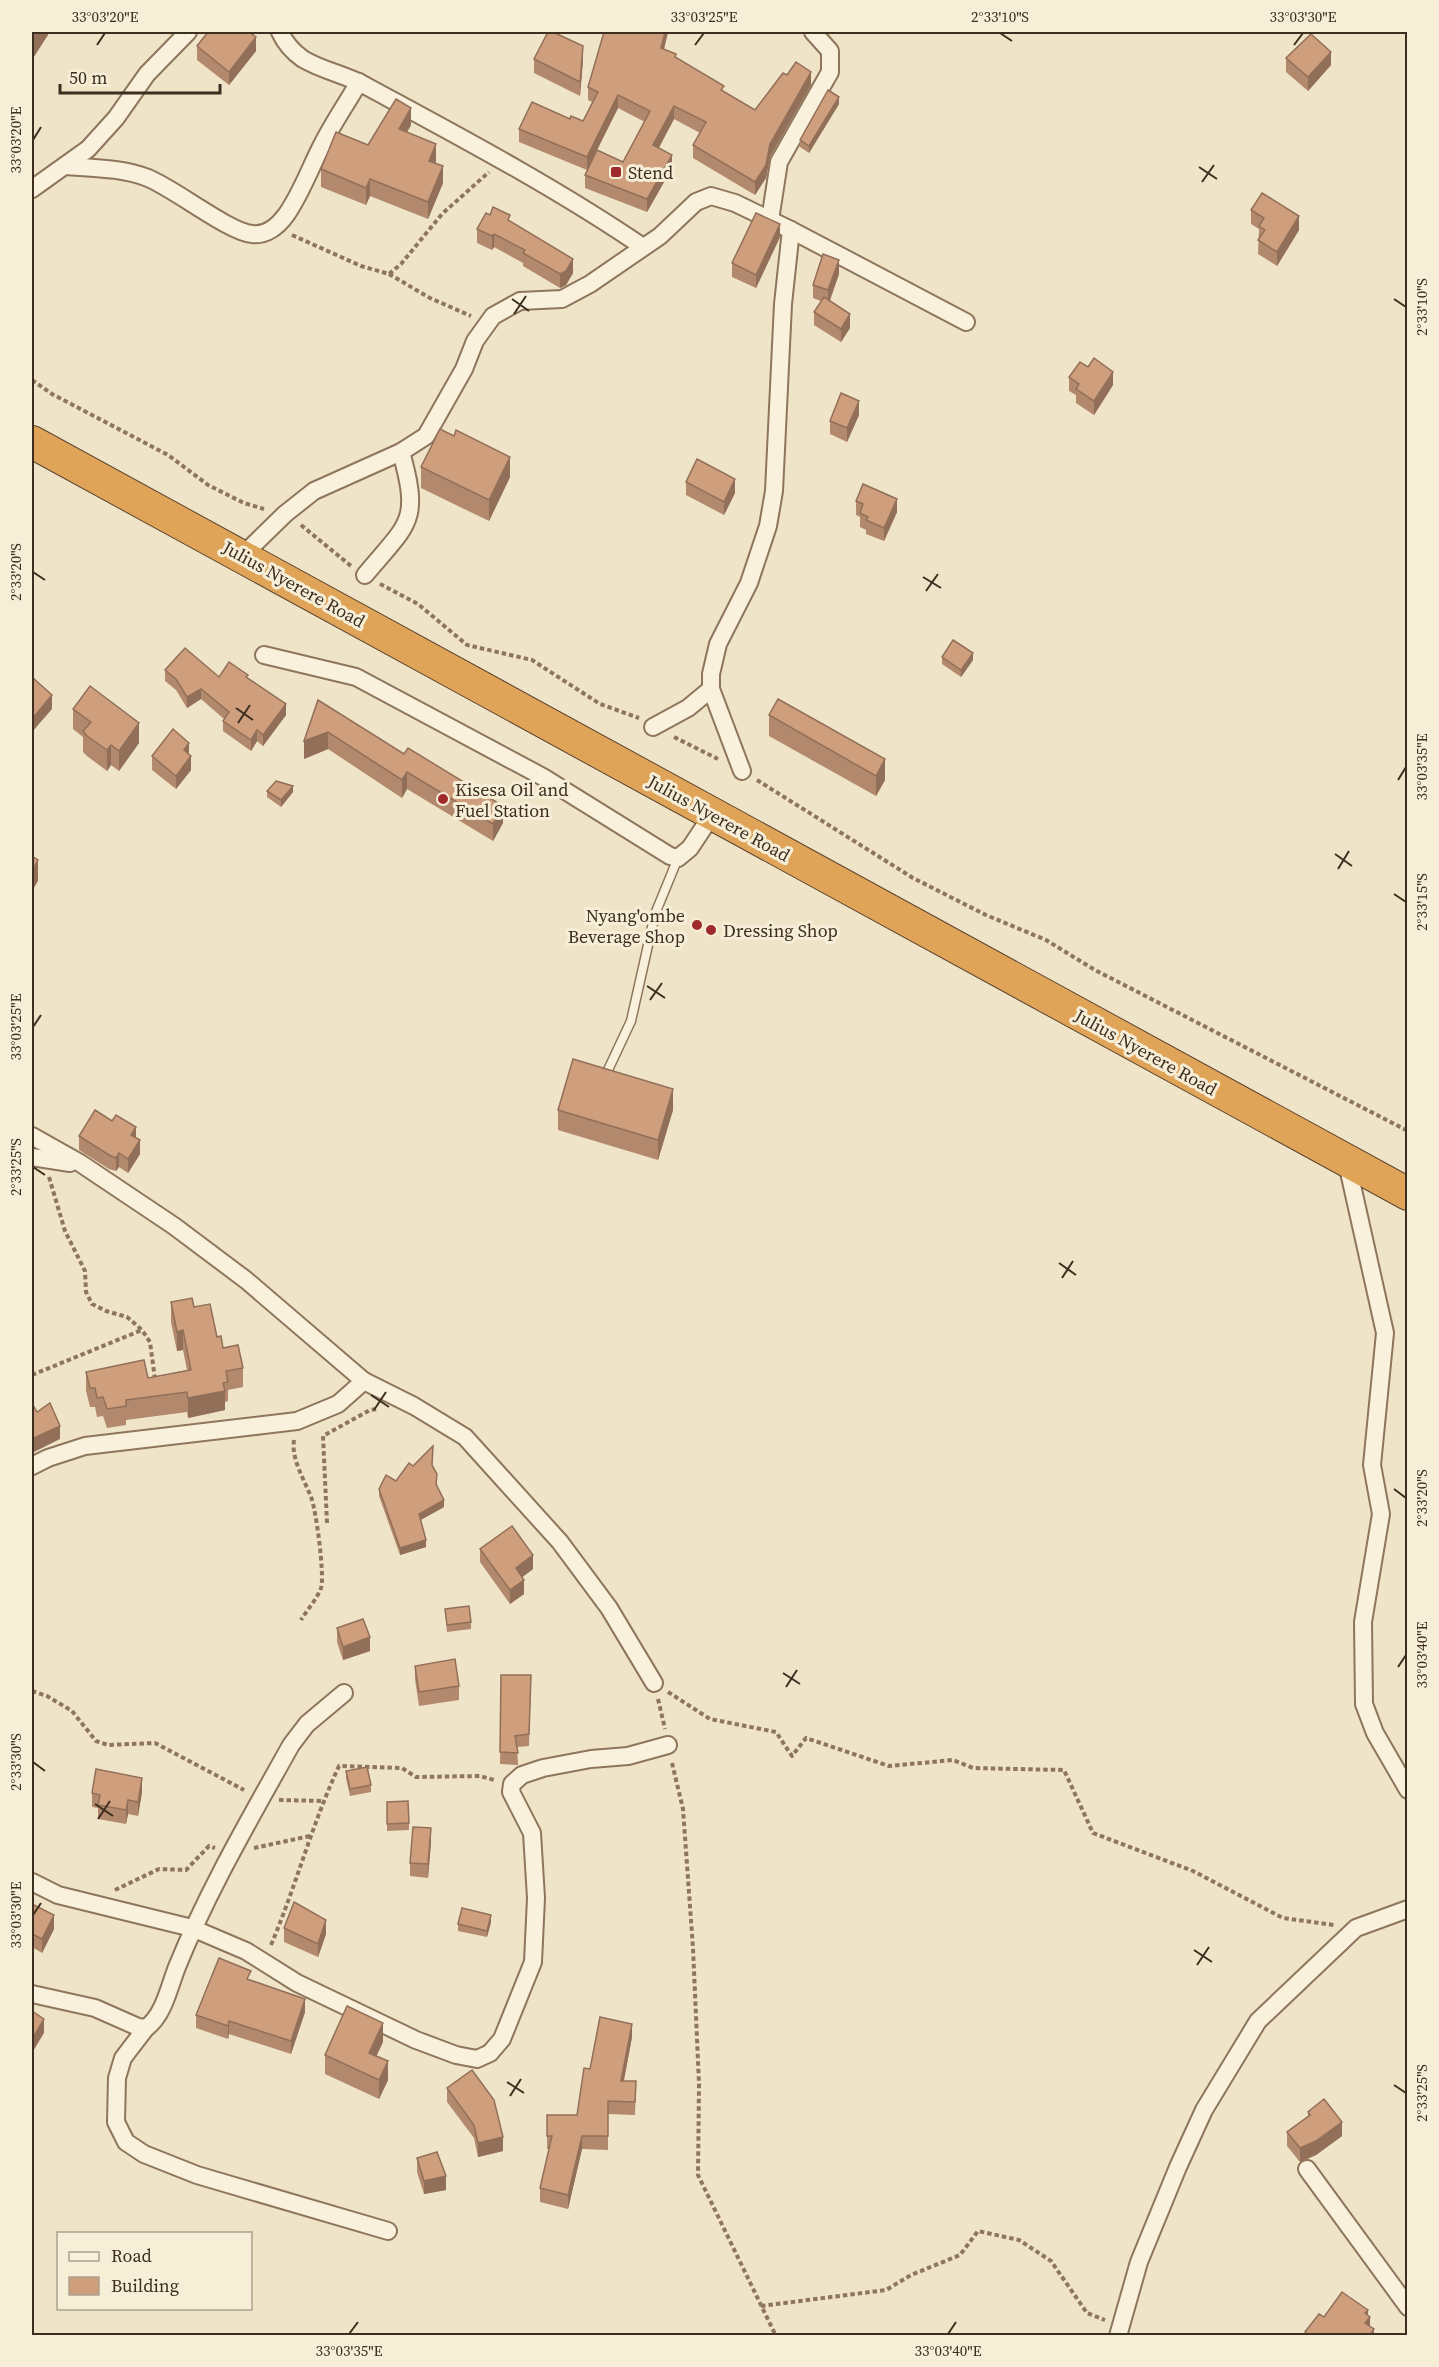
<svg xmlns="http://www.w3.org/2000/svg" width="1439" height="2367" font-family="'Source Serif 4',serif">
	<rect width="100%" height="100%" fill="#f0e4c8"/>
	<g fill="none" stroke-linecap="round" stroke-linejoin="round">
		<g stroke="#8d765c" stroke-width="11">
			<polyline id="lane" points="608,1070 631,1021 655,914 678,858"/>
		</g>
		<g stroke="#8d765c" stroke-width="20">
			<g id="street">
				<path d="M280,32C285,43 293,52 303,59C323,71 347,75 366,86C460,137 555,187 643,247"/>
				<path d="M66,166C93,168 123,168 148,178C175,189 229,232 252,234C266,236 278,226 286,215C301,194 310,168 322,145C333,123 347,103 359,82"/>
				<polyline points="32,189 88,149 116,118 147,74 188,32"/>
				<polyline points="770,220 779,162 830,72 830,51 813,32"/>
				<polyline points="242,556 285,514 314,491 401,452 426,436 464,369 475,341 493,316 520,301 562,299 590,284 660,236 696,202 711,196 735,203 791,230 966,322"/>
				<path d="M365,575C408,523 421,523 401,452"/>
				<polyline points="264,655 356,677 543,777 670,856 678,858 690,848 712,815"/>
				<polyline points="653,727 688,708 711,689"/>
				<polyline points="742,771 711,689 711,674 718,644 749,583 768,526 774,491 783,304 791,230"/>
				<polyline points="32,1136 80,1163 174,1226 246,1280 364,1381 414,1406 465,1437 560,1542 609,1608 654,1683"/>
				<polyline points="32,1157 70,1163"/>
				<polyline points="1347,1163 1385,1333 1372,1465 1381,1514 1363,1622 1364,1704 1375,1733 1408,1790"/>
				<polyline points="32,1466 48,1458 85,1446 297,1421 338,1404 364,1381"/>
				<polyline points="32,1882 58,1895 192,1928 246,1951 297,1983 416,2040 456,2055 477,2059 490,2053 502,2039 533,1962 536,1898 532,1833 511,1792 512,1784 522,1775 543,1768 591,1759 628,1756 668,1745"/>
				<path d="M32,1994L95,2008L138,2027L146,2028C164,2015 169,1987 177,1967C208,1890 251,1817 291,1745L307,1724L344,1693"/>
				<polyline points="146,2028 123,2058 117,2078 116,2122 126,2142 144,2154 197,2175 388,2231"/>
				<polyline points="1307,2169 1408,2307"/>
				<polyline points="1118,2336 1139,2262 1178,2167 1204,2110 1258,2021 1356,1928 1408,1909"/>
			</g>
		</g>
		<g stroke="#5b4430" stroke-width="34">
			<polyline id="highway" points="32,442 1408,1194"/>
		</g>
		<g stroke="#8d765c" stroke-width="4" stroke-dasharray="4.5 3" stroke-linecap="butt">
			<polyline points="292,235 361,266 389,274 401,264 442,214 489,172"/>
			<polyline points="389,274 430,298 471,316"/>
			<polyline points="32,380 52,394 168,455 208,485 244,503 264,509"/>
			<polyline points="301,525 351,566"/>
			<polyline points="380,584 418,604 467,645 532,660 600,704 639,718"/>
			<polyline points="674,737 718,759"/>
			<polyline points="757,780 913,878 986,915 1046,940 1095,970 1408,1131"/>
			<polyline points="49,1177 65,1231 85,1271 86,1292 92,1304 106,1311 127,1317 142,1330 150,1342 155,1379"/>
			<polyline points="32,1375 142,1330"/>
			<path d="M294,1440C291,1459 304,1479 311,1497C316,1509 325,1576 321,1588C317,1599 307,1610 301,1620"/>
			<polyline points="327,1523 323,1436 370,1410 378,1409"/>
			<polyline points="32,1691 47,1696 72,1711 96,1741 108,1745 155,1743 244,1790"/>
			<polyline points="668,1692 710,1719 776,1732 792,1756 806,1738 889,1766 953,1760 973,1768 1064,1770 1093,1833 1193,1871 1283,1918 1334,1925"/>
			<polyline points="658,1699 665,1729"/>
			<polyline points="672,1763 683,1809 693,1948 699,2084 698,2175 776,2336"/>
			<polyline points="279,1800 323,1801"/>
			<polyline points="254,1848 310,1836"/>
			<polyline points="115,1890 159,1869 186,1870 209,1846 215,1848"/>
			<path d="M271,1945C296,1886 312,1824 339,1766L402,1768L416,1777L480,1776L494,1780"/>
			<polyline points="761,2306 886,2290 911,2275 960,2255 978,2231 1019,2240 1051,2261 1087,2313 1105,2320"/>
		</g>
		<use href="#lane" stroke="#faf1dc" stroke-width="8"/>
		<use href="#street" stroke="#faf1dc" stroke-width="16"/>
		<use href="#highway" stroke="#e0a458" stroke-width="32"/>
	</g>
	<g fill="#b2896c" fill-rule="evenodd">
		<path d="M604,32H668L664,49L724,91L755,110L811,85L770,157L766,178L755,195L693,158V145L700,133L674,119L659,148L672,168L647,212L585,188V175L594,155L587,170L519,142V129L570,119L583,121L592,102L588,100V87ZM618,108L645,122L623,162L597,150Z"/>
		<polygon points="197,46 256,51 229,85 197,60"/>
		<polygon points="1286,58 1331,65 1308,91 1286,72"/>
		<polygon points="534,59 583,60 580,96 534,73"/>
		<polygon points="839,104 809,153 800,147 800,140"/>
		<polygon points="411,125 407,132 436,161 435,163 443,183 428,219 370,196 366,205 321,187 321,169 368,145"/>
		<polygon points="1251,210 1299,230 1277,266 1258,254 1259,229 1251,224"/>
		<polygon points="490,215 510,222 573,273 566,285 560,288 523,266 523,263 494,247 492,250 477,243 477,229"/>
		<polygon points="780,237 756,288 732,277 732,263"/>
		<polygon points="839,274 830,301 850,328 841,342 814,325 814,312 821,301 813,298 813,285"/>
		<polygon points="1069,377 1113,385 1094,415 1076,403 1076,395 1069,391"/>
		<polygon points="859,415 847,442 830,434 830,421"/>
		<polygon points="454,436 510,477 489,521 421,488 421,467"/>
		<polygon points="686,482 735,493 724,515 686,495"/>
		<polygon points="856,501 897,512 884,541 866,534 866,530 860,527 860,517 856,515"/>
		<polygon points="942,657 973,660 961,677 942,664"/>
		<polygon points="165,670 219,677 248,679 286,715 263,746 257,741 251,751 223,731 223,721 224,719 201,699 187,708 176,690 165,681"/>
		<polygon points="318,700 503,823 493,841 407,789 402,798 328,749 304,759"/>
		<polygon points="73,709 139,743 119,771 111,765 107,771 87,756 83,752 83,737 73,729"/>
		<polygon points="769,715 885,780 876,796 769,736"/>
		<polygon points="189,755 191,770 176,789 152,770 152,756"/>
		<polygon points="267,791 293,792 281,807 267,797"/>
		<polygon points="558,1110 673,1110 658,1160 558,1130"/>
		<polygon points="79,1136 136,1138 140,1154 128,1173 119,1167 116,1171 109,1169 79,1150"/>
		<polygon points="171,1302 194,1307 217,1337 223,1348 243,1368 243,1387 228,1390 228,1401 225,1402 225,1410 188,1418 187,1412 126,1420 126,1425 107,1428 103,1416 97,1417 95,1407 90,1407 86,1391 86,1372 148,1378 187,1370 183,1350 177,1351 171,1322"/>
		<polygon points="413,1466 433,1466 437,1481 437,1485 444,1507 420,1520 426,1547 400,1555 379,1496 379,1489 396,1481"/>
		<polygon points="480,1549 533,1569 522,1577 524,1594 510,1604 480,1562"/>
		<polygon points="445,1609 471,1622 471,1629 447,1632"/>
		<polygon points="337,1628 370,1651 343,1660 337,1642"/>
		<polygon points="415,1666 459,1686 459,1700 419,1706 415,1679"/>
		<polygon points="501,1675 531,1675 529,1746 517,1747 518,1765 500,1764"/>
		<polygon points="346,1771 371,1785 371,1792 350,1796 346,1778"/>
		<polygon points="142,1792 138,1816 128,1814 126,1824 98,1819 98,1808 92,1807 92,1793"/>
		<polygon points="387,1802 409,1823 409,1830 387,1831"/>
		<polygon points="431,1842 428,1878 410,1876 410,1863"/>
		<polygon points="32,1904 54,1929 42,1953 32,1947"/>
		<polygon points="491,1922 487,1937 458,1931 458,1924"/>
		<polygon points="284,1928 326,1934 318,1957 284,1942"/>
		<polygon points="251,1980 305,2012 291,2054 229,2034 228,2039 196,2028 196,2015"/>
		<polygon points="632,2037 624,2081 636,2081 635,2115 608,2114 608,2150 582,2149 568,2209 540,2202 540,2188 549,2149 547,2149 547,2115 577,2115 590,2069"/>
		<polygon points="383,2042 376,2056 388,2080 379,2099 325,2074 325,2055"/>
		<polygon points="447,2088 503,2151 478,2157 474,2138 447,2102"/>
		<polygon points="1308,2112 1342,2136 1316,2155 1300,2162 1287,2146 1287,2132 1308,2117"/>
		<polygon points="417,2158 446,2190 424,2194 417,2172"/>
	</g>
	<g fill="#916f58">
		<polygon points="37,32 48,32 48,35 32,60 32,39"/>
		<polygon points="665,32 668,32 661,61 661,48"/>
		<polygon points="256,37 256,51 229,85 229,72"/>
		<polygon points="583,46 583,60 580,96 580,82"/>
		<polygon points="1331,52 1331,65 1308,91 1308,77"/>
		<polygon points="811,72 811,85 770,157 766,178 755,195 755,182 770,144"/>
		<polygon points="618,95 618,108 587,170 587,157"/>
		<polygon points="839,97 839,104 809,153 809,146"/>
		<polygon points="674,106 674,119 653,158 653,145"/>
		<polygon points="411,108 411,125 399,146 399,129"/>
		<polygon points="436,144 436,161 429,178 429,161"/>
		<polygon points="672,155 672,168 647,212 647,199"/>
		<polygon points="443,166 443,183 428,219 428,202"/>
		<polygon points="370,179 370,196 366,205 366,188"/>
		<polygon points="1299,216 1299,230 1277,266 1277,252"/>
		<polygon points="780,224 780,237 756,288 756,275"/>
		<polygon points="494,234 494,247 492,250 492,236"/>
		<polygon points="573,259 573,273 566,285 560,288 560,274"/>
		<polygon points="839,260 839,274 828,304 828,290"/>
		<polygon points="850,314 850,328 841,342 841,329"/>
		<polygon points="1113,372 1113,385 1094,415 1094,401"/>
		<polygon points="859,401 859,415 847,442 847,428"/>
		<polygon points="510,457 510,477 489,521 489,500"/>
		<polygon points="735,479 735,493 724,515 724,502"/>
		<polygon points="897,499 897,512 884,541 884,528"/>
		<polygon points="973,653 973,660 961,677 961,670"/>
		<polygon points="201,689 201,699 187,708 187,697"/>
		<polygon points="52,695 52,709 32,732 32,719"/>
		<polygon points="286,704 286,715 263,746 263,735"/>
		<polygon points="139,723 139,743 119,771 119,751"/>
		<polygon points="257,730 257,741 251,751 251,740"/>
		<polygon points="328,732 328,749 304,759 304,741"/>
		<polygon points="189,743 189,756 184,750"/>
		<polygon points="111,745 111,765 107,771 107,750"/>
		<polygon points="191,756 191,770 176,789 176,776"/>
		<polygon points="885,759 885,780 876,796 876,776"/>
		<polygon points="407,772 407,789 402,798 402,780"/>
		<polygon points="293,786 293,792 281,807 281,800"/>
		<polygon points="503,806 503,823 493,841 493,824"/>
		<polygon points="38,860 38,881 32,891 32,871"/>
		<polygon points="673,1089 673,1110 658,1160 658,1140"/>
		<polygon points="136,1127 136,1141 131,1135"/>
		<polygon points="140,1140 140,1154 128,1173 128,1159"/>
		<polygon points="119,1153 119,1167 116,1171 116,1158"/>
		<polygon points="183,1330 183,1350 177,1351 177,1332"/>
		<polygon points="225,1391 225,1410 188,1418 188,1398"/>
		<polygon points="60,1426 60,1439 32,1453 32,1439"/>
		<polygon points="444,1500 444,1507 419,1521 419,1514"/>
		<polygon points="426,1540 426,1547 400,1555 400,1548"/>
		<polygon points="533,1555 533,1569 516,1582 516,1568"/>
		<polygon points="524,1580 524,1594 510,1604 510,1590"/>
		<polygon points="370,1637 370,1651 343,1660 343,1647"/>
		<polygon points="142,1778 142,1792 138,1816 138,1802"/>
		<polygon points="128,1800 128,1814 126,1824 126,1810"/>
		<polygon points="431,1828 431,1842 428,1878 428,1864"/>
		<polygon points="54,1915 54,1929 42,1953 42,1939"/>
		<polygon points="491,1915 491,1922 487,1937 487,1931"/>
		<polygon points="326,1920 326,1934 318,1957 318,1944"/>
		<polygon points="305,1999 305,2012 291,2054 291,2041"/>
		<polygon points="44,2019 44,2033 32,2053 32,2039"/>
		<polygon points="229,2021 229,2034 228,2039 228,2026"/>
		<polygon points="383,2023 383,2042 369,2072 369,2053"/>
		<polygon points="632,2024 632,2037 621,2094 621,2081"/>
		<polygon points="388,2061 388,2080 379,2099 379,2080"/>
		<polygon points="1342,2122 1342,2136 1316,2155 1300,2162 1300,2148"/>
		<polygon points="582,2136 582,2149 568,2209 568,2195"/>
		<polygon points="503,2137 503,2151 478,2157 478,2143"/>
		<polygon points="446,2176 446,2190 424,2194 424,2181"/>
		<polygon points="1368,2310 1368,2319 1370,2317 1370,2335 1374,2329 1374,2336 1365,2336 1365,2313"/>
	</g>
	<g fill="#cf9f7d" stroke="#916f58" stroke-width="1.5">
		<polygon points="32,32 37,32 32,39"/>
		<polygon points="208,32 249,32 256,37 229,72 197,46"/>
		<polygon points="548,32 553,32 583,46 580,82 534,59"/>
		<polygon points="604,32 665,32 661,48 676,54 675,57 724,86 721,90 755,110 783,73 787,75 796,62 811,72 770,144 766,165 755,182 693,145 706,122 674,106 653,145 672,155 647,199 585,175 597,150 623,162 650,111 618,95 587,157 519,129 532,102 570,119 571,116 583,121 598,92 588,87"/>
		<polygon points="1311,34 1331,52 1308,77 1286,58"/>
		<polygon points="828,90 839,97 809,146 800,140"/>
		<polygon points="396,99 411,108 399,129 436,144 429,161 443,166 428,202 370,179 366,188 321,169 336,132 368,145"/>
		<polygon points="1262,193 1299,216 1277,252 1258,240 1265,230 1259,226 1264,218 1251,210"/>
		<polygon points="493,207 510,215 508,220 573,259 566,271 560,274 523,253 525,250 494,234 492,236 477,229 486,213 490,215"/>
		<polygon points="756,213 780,224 756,275 732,263"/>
		<polygon points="823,254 839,260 828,290 813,285"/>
		<polygon points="824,297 850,314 841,329 814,312"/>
		<polygon points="1094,358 1113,372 1094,401 1076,389 1079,384 1069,377 1080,362 1088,367"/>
		<polygon points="841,393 859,401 847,428 830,421"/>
		<polygon points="440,429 454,436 456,430 510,457 489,500 421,467"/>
		<polygon points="697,459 735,479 724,502 686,482"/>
		<polygon points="863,484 897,499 884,528 866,520 868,517 860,513 863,504 856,501"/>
		<polygon points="953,640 973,653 961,670 942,657"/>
		<polygon points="185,648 219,677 229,662 248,675 246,677 286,704 263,735 257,730 251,740 223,721 229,712 201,689 187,697 176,679 165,670"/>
		<polygon points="32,677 52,695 32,719"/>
		<polygon points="90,686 139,723 119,751 111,745 107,750 87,736 83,731 91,722 73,709"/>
		<polygon points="778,699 885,759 876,776 769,715"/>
		<polygon points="318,700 404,754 408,748 503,806 493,824 407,772 402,780 328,732 304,741"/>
		<polygon points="173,729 189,743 184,750 191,756 176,776 152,756"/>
		<polygon points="276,781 293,786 281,800 267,791"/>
		<polygon points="32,856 38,860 32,871"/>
		<polygon points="573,1059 673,1089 658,1140 558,1110"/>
		<polygon points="95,1110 112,1121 116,1115 136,1127 131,1135 140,1140 128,1159 119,1153 116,1158 109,1155 79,1136"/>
		<polygon points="192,1298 194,1307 210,1304 217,1337 221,1336 223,1348 238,1345 243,1368 226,1371 228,1382 223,1383 225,1391 188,1398 187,1392 126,1400 126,1406 107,1409 103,1397 97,1398 95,1388 90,1388 86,1372 144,1360 148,1378 191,1370 183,1330 177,1332 171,1302"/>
		<polygon points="50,1403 60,1426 32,1439 32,1406 33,1405 37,1412"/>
		<polygon points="433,1446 432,1465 437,1474 436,1484 444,1500 419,1514 426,1540 400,1548 379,1489 386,1475 396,1481 409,1463 413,1466"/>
		<polygon points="512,1526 533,1555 516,1568 524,1580 510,1590 480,1549"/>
		<polygon points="469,1606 471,1622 447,1625 445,1609"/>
		<polygon points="363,1619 370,1637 343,1647 337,1628"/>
		<polygon points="455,1659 459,1686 419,1692 415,1666"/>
		<polygon points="501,1675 531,1675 529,1734 515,1736 518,1753 500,1752"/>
		<polygon points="367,1767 371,1785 350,1789 346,1771"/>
		<polygon points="96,1769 142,1778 138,1802 128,1800 126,1810 98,1805 100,1795 92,1793"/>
		<polygon points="408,1801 409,1823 387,1824 387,1802"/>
		<polygon points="413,1827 431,1828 428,1864 410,1863"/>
		<polygon points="294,1902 326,1920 318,1944 284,1928"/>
		<polygon points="32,1904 54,1915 42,1939 32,1934"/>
		<polygon points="462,1908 491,1915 487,1931 458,1924"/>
		<polygon points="219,1958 251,1971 247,1979 305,1999 291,2041 229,2021 228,2026 196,2015"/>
		<polygon points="347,2006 383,2023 369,2053 388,2061 379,2080 325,2055"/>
		<polygon points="32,2011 44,2019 32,2039"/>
		<polygon points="600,2017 632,2024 621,2081 636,2081 635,2102 608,2101 608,2136 582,2136 568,2195 540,2188 552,2136 547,2136 547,2115 577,2115 584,2068 590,2069"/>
		<polygon points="472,2070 494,2100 503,2137 478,2143 474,2125 447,2088"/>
		<polygon points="1324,2099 1342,2122 1316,2141 1300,2148 1287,2132 1310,2115 1308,2112"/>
		<polygon points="437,2152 446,2176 424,2181 417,2158"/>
		<polygon points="1342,2292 1368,2310 1365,2313 1370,2317 1365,2323 1374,2329 1369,2336 1310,2336 1305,2332 1319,2314 1324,2317"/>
	</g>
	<path fill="none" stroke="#3d2e20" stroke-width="2" d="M1000,33L1012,41M97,45L105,33M695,45L704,33M1294,45L1303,33M33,140L41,127M1199,167L1217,179M1202,182L1214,165M512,299L529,311M1394,299L1406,307M514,314L526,296M33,572L45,580M923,577L941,588M926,591L938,574M236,708L253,720M238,723L250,705M1398,780L1406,767M1335,854L1352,866M1338,869L1349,851M1394,894L1406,902M647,986L665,998M650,1000L662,983M33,1027L41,1015M33,1167L45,1175M1059,1263L1076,1275M1062,1278L1073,1261M371,1395L389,1407M374,1410L386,1392M1394,1489L1406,1498M1398,1667L1406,1655M783,1673L800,1684M786,1687L797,1670M33,1762L45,1771M95,1804L113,1816M98,1819L110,1801M33,1915L41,1903M1194,1950L1212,1962M1197,1965L1209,1947M507,2082L524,2093M1394,2085L1406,2093M510,2096L521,2079M349,2334L358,2322M948,2334L956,2322"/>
	<g fill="#9e2a2b" stroke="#f7eed8" stroke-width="2">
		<rect x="610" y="166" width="12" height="12" rx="3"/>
		<circle cx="443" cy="799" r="6"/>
		<circle cx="697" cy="925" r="6"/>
		<circle cx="711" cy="930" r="6"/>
	</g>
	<g text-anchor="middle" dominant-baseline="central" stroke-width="6" stroke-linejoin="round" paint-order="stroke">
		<g font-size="18" fill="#3d2e20" stroke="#f7eed8" text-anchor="start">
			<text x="628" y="172">Stend</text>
			<text x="455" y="789">Kisesa Oil and<tspan x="455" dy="21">Fuel Station</tspan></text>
			<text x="685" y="915" text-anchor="end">Nyang'ombe<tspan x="685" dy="21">Beverage Shop</tspan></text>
			<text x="723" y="930">Dressing Shop</text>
		</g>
		<g font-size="18" fill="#3d2e20" stroke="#f7eed8">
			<text transform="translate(294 584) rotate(29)">Julius Nyerere Road</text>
			<text transform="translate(719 818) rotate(29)">Julius Nyerere Road</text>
			<text transform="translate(1146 1052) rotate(29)">Julius Nyerere Road</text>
		</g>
	</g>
	<rect width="1439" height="2367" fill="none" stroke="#f7eed8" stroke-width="66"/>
	<rect x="57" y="2232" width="195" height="78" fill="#f7eed8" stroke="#ada18e" stroke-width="1.5"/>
	<rect x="69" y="2252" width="30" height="9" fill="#faf1dc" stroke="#ada18e" stroke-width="1.5"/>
	<text x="111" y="2262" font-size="18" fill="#3d2e20">Road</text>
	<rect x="69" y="2277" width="30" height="18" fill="#cf9f7d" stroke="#ada18e" stroke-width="1.5"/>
	<text x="111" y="2292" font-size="18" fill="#3d2e20">Building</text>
	<path d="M60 84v9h160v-9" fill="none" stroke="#3d2e20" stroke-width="3"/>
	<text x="69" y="84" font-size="18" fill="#3d2e20" stroke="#f7eed8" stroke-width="4.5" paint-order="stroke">50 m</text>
	<rect x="33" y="33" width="1373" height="2301" fill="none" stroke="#3d2e20" stroke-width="2"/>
	<g font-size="15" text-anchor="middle" fill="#3d2e20">
		<text x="105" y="22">33°03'20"E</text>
		<text x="704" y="22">33°03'25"E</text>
		<text x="1000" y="22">2°33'10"S</text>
		<text x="1303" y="22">33°03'30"E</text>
		<text transform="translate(16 140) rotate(-90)" y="5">33°03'20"E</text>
		<text transform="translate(1422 307) rotate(-90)" y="5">2°33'10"S</text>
		<text transform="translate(16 572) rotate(-90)" y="5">2°33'20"S</text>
		<text transform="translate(1422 767) rotate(-90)" y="5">33°03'35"E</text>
		<text transform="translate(1422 902) rotate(-90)" y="5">2°33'15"S</text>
		<text transform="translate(16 1027) rotate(-90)" y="5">33°03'25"E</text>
		<text transform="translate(16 1167) rotate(-90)" y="5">2°33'25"S</text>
		<text transform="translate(1422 1498) rotate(-90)" y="5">2°33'20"S</text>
		<text transform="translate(1422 1655) rotate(-90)" y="5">33°03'40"E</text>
		<text transform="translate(16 1762) rotate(-90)" y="5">2°33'30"S</text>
		<text transform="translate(16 1915) rotate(-90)" y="5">33°03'30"E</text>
		<text transform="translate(1422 2093) rotate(-90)" y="5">2°33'25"S</text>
		<text x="349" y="2356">33°03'35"E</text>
		<text x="948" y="2356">33°03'40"E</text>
	</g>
</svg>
